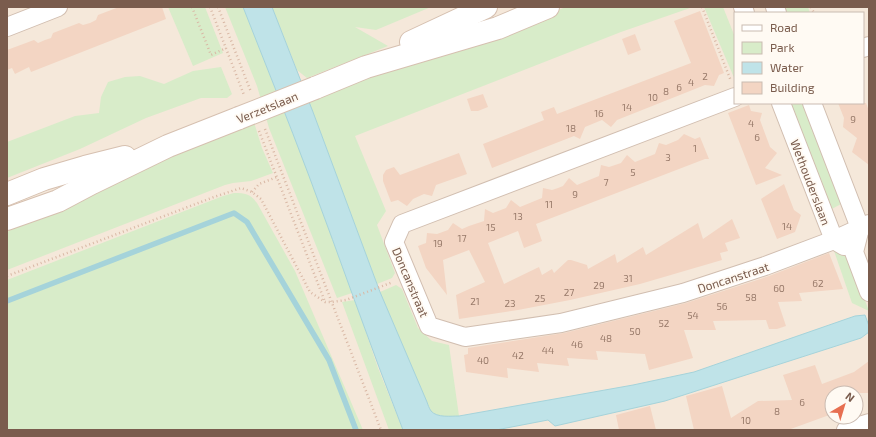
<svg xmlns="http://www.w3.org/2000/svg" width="876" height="437" font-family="'Exo 2',sans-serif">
	<rect width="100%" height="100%" fill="#fdf6ec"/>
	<path fill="#f5e8da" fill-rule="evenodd" d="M7,7H869V430H297L7,313ZM735,13H863V103H735ZM832,393H856V417H832Z"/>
	<g fill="#d8ecc9">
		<polygon points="168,7 205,7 223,53 193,66"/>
		<polygon points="225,7 243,7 309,175 352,293 337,298 269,128 257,86"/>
		<polygon points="272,7 431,7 376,30 355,27 388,46 307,78 297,70"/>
		<polygon points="566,7 693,7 621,32 355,136 386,211 377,225 395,273 392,278 377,284 313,112 306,99 493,35"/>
		<polygon points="704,7 723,7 735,37 735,80"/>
		<polygon points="781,7 808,7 810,13 783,13"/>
		<polygon points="221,67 232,94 227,98 201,98 146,118 80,149 7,178 7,142 75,116 99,113 101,97 108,82 125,77 140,76 164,84 193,71"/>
		<polygon points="787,103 803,103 843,203 828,211"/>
		<polygon points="253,119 262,148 273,173 251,181 233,183 225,185 7,270 7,233 19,219"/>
		<path d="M234,193C246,193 250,194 257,203L295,271L363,430H7V280L223,196Z"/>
		<polygon points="833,248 838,248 848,256 869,311 852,303"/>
		<path d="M396,285L402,289L418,328L432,341L449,345L459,416C451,416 437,418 431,411C429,408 428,405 427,402L380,292Z"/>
		<polygon points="355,300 378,368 403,430 389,430 342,302"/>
	</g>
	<path fill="#bfe3e8" stroke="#a5d3da" d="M243,7H272L313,112L380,292L427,402C428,405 429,408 431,411C437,418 451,416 459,416L633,385L694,372L855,316L865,315L869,326V332L861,338L665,401L555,426L548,420L496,430H403C370,346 341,261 309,176C288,120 265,63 243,7Z"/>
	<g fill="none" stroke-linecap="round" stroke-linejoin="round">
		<polyline stroke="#a5d3da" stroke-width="5.5" points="7,301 234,213 247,222 329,360 356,430"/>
	</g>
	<g fill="#f3d5c3">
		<polygon points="119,7 162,7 166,19 31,72 29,67 15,74 12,68 7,70 7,50 34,40 38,43 45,40 51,38 53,33 79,23 83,25 90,23 96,20 98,15"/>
		<polygon points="700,11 724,73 719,75 714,86 705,85 617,120 611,127 602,120 585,127 580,139 574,136 492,168 483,144 544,120 541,112 554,107 557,114 691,63 674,21"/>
		<polygon points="635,34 641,50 628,55 622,39"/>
		<polygon points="483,94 488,107 478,111 471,111 467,99"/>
		<polygon points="838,103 866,103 869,111 869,165 852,152 857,138 843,127 844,118"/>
		<polygon points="749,105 751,111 762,113 760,120 770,147 777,153 765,168 782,175 756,185 728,113"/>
		<polygon points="684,134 695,139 700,137 709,159 705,159 536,224 542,241 524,248 518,231 488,243 504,284 539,267 542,275 552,269 554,273 568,260 571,260 587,265 588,269 615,254 617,263 643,247 646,255 698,223 703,239 732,219 740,238 725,243 728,251 720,253 722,260 640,284 570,300 518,310 459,319 456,295 485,282 469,250 443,260 447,295 426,268 418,246 426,243 427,233 437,234 448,230 453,223 462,229 469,226 484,221 485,209 493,213 506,208 511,200 520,207 542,198 543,188 552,190 558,188 563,186 569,178 577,185 599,176 601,165 609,167 621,163 627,155 635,162 655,154 659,143 666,145 678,140"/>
		<polygon points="459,153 467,174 436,185 432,196 424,194 413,199 407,206 398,200 391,202 383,181 383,175 386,170 394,167 400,175"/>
		<polygon points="784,184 794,210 801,215 795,232 777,239 761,199"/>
		<polygon points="829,253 843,289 799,293 802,301 778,302 786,326 777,329 769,329 766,320 713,321 716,330 684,330 693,358 649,370 645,354 596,351 598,360 567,358 569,366 537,363 539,372 507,368 508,378 466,372 464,355 468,354 468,348 564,333 686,303 769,276"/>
		<polygon points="869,361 869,393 832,393 832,414 788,430 694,430 686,396 722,386 731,418 758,401 792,400 783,375 815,365 822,384 854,372"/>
		<polygon points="650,406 656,430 619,430 616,415"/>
	</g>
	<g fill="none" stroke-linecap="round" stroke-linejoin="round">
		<g stroke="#d1beb0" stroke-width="20">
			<g id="minor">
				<polyline points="743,7 745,13"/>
				<polyline points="775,7 777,13"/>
				<polyline points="7,27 58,7"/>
				<polyline points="863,48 869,46"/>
				<polyline points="735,97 402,224 394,242 429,326 465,337 561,323 683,293 765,266 834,240 869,224"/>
				<polyline points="781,103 834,240 844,246"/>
				<polyline points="812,103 860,228 854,252 869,292"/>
				<polyline points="846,430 869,423"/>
			</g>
		</g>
		<g stroke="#d6c0b0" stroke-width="24">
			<g id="secondary">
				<polyline points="411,42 486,7"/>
				<polyline points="315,88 366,67 498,28 548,7"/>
				<polyline points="7,194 44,179 85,167 125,157"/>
				<polyline points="7,219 58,201 92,183 168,146 239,118"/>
			</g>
		</g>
		<g stroke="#d9b8a5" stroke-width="2.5" stroke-dasharray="1 3" stroke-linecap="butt">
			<polyline points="192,7 211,55 226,48"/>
			<polyline points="210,7 244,95"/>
			<polyline points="218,7 251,92"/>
			<polyline points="702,7 731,81"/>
			<polyline points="811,7 814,13"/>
			<polyline points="265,129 381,430"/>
			<polyline points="259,131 325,302"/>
			<polyline points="252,192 259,184 277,177"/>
			<polyline points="7,276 214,197 241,188 252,192 261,199 310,292 325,302 332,302 346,300 393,282"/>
		</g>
		<use href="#minor" stroke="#fff" stroke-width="18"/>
		<use href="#secondary" stroke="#fff" stroke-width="22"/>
		<g stroke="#d6c0b0" stroke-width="24" stroke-linecap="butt">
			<polyline id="secondary-bridge" points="239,118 315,88"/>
		</g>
		<use href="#secondary-bridge" stroke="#fff" stroke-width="22"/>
	</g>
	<g text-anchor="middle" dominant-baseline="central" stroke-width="3.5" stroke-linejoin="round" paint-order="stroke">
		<g font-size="10" fill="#987a6a">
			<text x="705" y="76">2</text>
			<text x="691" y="82">4</text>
			<text x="679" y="87">6</text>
			<text x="666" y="91">8</text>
			<text x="653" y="97">10</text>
			<text x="627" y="107">14</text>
			<text x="599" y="113">16</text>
			<text x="853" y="119">9</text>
			<text x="751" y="123">4</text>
			<text x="571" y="128">18</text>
			<text x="757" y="137">6</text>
			<text x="695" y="148">1</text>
			<text x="668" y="157">3</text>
			<text x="633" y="172">5</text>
			<text x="606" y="182">7</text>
			<text x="575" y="194">9</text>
			<text x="549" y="204">11</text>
			<text x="518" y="216">13</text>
			<text x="787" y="226">14</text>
			<text x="491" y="227">15</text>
			<text x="462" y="238">17</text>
			<text x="438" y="243">19</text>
			<text x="628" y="278">31</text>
			<text x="818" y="283">62</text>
			<text x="599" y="285">29</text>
			<text x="779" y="288">60</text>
			<text x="569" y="292">27</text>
			<text x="751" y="297">58</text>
			<text x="540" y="298">25</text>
			<text x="475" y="301">21</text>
			<text x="510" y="303">23</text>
			<text x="722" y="306">56</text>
			<text x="693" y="315">54</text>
			<text x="664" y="323">52</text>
			<text x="635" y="331">50</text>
			<text x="606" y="338">48</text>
			<text x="577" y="344">46</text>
			<text x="548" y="350">44</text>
			<text x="518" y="355">42</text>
			<text x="483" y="360">40</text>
			<text x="802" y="402">6</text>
			<text x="777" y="411">8</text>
			<text x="746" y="420">10</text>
		</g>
		<g font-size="12" fill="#7a5c4d" stroke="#fffaf3">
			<text transform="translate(267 107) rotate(-22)">Verzetslaan</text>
			<text transform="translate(811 182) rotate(69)">Wethouderslaan</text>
			<text transform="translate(733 277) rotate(-18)">Doncanstraat</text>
			<text transform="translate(411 282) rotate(67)">Doncanstraat</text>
		</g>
	</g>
	<rect width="876" height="437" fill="none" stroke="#7a5c4d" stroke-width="16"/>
	<rect x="734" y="12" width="130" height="92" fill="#fffaf3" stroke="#cabbb1"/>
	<rect x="742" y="25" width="20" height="6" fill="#ffffff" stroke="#cabbb1"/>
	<text x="770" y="32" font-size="12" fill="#7a5c4d">Road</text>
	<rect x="742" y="42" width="20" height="12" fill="#d8ecc9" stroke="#cabbb1"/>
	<text x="770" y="52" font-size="12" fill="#7a5c4d">Park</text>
	<rect x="742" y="62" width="20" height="12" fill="#bfe3e8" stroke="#cabbb1"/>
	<text x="770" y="72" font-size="12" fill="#7a5c4d">Water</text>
	<rect x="742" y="82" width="20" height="12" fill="#f3d5c3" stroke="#cabbb1"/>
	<text x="770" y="92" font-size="12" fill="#7a5c4d">Building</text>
	<g transform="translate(844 405) rotate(38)"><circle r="19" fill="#fffaf3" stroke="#cabbb1"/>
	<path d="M0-3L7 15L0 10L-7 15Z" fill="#e76f51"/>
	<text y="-6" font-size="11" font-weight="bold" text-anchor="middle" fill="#7a5c4d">N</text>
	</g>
</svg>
